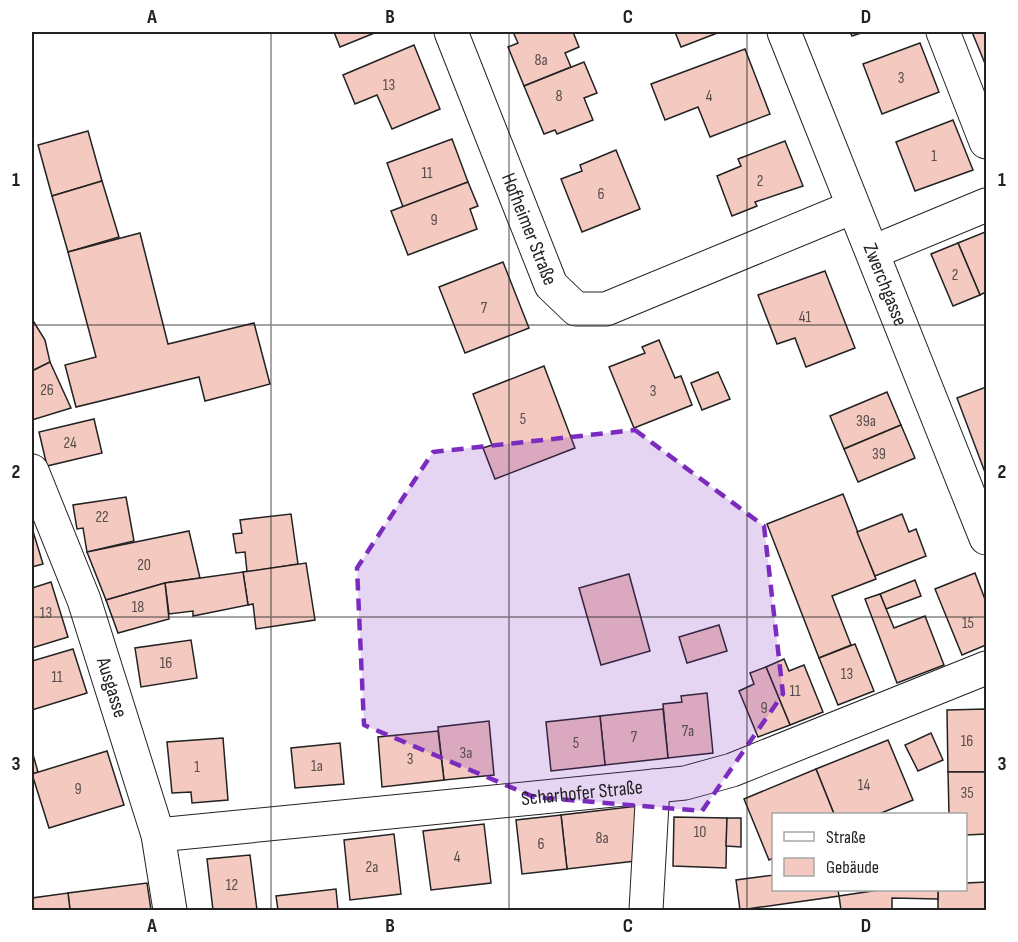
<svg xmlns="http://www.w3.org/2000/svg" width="1018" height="942" font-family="'Sofia Sans Condensed',sans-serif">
	<rect width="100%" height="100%" fill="#fff"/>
	<g fill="#f3c9c0" stroke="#222" stroke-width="1.5">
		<polygon points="334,32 377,32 340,47"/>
		<polygon points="513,32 573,32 579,47 565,53 571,67 524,86 508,47 518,43"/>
		<polygon points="675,32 720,32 681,47"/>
		<polygon points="850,32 864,32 852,36"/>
		<polygon points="972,32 986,32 986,66"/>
		<polygon points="920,43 939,92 882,114 863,64"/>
		<polygon points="414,45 440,109 392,129 377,95 355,104 343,75"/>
		<polygon points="745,49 770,114 710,137 698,107 665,120 651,84"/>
		<polygon points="584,62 597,93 584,98 593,120 557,134 555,130 544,134 524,86"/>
		<polygon points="953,120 973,170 915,191 896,142"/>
		<polygon points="88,131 102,181 52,196 38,145"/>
		<polygon points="452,139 468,182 403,207 387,163"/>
		<polygon points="785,141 803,186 755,202 757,206 732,216 717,176 741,166 738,159"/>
		<polygon points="616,150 640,209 582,232 561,179 582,171 580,165"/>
		<polygon points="102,181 119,237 68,252 52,196"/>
		<polygon points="468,182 478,206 470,209 477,229 408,255 391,211"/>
		<polygon points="985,232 986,292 980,295 958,243"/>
		<polygon points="140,233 168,344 254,323 270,384 205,401 199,377 76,407 65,365 96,357 68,252"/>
		<polygon points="958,243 980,295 953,306 931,254"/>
		<polygon points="503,262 529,328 465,353 439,287"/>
		<polygon points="825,271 855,348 806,367 795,338 777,344 758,295"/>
		<polygon points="32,319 45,340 50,362 32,371"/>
		<polygon points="659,340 675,378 681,376 692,405 634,428 609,367 645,353 642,347"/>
		<polygon points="50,362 71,408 32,420 32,371"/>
		<polygon points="544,366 575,448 495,479 483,448 492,445 473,394"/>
		<polygon points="718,372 730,399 702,410 691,383"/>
		<polygon points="986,387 986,475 957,398"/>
		<polygon points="887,392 901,425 844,449 830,416"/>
		<polygon points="94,419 102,453 47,466 39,432"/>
		<polygon points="901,425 915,458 858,482 844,449"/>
		<polygon points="843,494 876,579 832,596 851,645 819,658 767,524"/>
		<polygon points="126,497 134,541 87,552 83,528 77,529 73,505"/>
		<polygon points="291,514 298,564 247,572 245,552 236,553 233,534 242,533 240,520"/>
		<polygon points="902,514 909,532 916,529 926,556 875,576 857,532"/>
		<polygon points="32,528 43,564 32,567"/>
		<polygon points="189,531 200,578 165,583 106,600 87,552"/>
		<polygon points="306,563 315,620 256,629 253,604 248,605 243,572"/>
		<polygon points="243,572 248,605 193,616 193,611 169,614 165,583"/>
		<polygon points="975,573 986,602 986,645 962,655 935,589"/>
		<polygon points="629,574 650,651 601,665 579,588"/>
		<polygon points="915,580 921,596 886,609 880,594"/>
		<polygon points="51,582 68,637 32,648 32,588"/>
		<polygon points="165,583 169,619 118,633 106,600"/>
		<polygon points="880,594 894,628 925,616 944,665 897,683 865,599"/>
		<polygon points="719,625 727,651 687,663 679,637"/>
		<polygon points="191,640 197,678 141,687 135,648"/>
		<polygon points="855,644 874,691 838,705 819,658"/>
		<polygon points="73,649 87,693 32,710 32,661"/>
		<polygon points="784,659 789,671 804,665 823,712 790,725 766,667"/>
		<polygon points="766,667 790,725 758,737 739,691 754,684 750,673"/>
		<polygon points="707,693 713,753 668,758 663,704 682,702 681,696"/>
		<polygon points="663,709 668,758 605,765 600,716"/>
		<polygon points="986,709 986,772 948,772 947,710"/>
		<polygon points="600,716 605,765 551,771 546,722"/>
		<polygon points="489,721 494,775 444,780 438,727"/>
		<polygon points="438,731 444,780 382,787 378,737"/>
		<polygon points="931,733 943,760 918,771 905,745"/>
		<polygon points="223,738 228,800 192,803 191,792 172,793 167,742"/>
		<polygon points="888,740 913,800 879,814 834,814 816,769"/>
		<polygon points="340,743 344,784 295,788 291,748"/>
		<polygon points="32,751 38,772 32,774"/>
		<polygon points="107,751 124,805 49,828 32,774"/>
		<polygon points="816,769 834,814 774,814 774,858 769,860 744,799"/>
		<polygon points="948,772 986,772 986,834 966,835 966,814 949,814"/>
		<polygon points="638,806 644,860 567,869 561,815"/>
		<polygon points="561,815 567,869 522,874 516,820"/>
		<polygon points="674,817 727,818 726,868 673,866"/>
		<polygon points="727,818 741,818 741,847 726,846"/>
		<polygon points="484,824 491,883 431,890 423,831"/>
		<polygon points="394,834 401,894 350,900 344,840"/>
		<polygon points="250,855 257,910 213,910 207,859"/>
		<polygon points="774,875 774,890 838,890 839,896 740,910 736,880"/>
		<polygon points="986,882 986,910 938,910 938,890 966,890 966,883"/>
		<polygon points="147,883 151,910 70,910 68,893"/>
		<polygon points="336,889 338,910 278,910 276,896"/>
		<polygon points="879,890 938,890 938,899 892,898 892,910 841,910 839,896"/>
		<polygon points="68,893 70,910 32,910 32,898"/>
	</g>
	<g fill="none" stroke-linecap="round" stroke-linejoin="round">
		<g stroke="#222" stroke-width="35">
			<g id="minor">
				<path id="s1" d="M451,32L551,285L576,309H606L853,207"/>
				<path id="s2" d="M784,32L986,538"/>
				<polyline points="943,32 986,142"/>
				<polyline points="873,252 986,205"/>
				<path id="s3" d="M32,471L84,600L158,835L170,910"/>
				<path id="s4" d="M158,835L685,783L732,770L986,668"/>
				<polyline points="646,910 653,786"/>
			</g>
		</g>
		<use href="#minor" stroke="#fff" stroke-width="33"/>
	</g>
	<path fill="#7b2cbf" fill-opacity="0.2" stroke="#7b2cbf" stroke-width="4.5" stroke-dasharray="12 8" stroke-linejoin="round" d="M635,430L764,526L783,694L702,811L534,797L364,725L357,568L433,452Z"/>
	<path fill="none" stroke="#222" stroke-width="1.5" stroke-opacity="0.55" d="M271,32V910M509,32V910M747,32V910M32,325H986M32,617H986"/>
	<g text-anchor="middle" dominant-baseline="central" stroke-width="4.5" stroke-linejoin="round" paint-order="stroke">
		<g font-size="16" fill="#564c4a">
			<text x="541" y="60">8a</text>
			<text x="901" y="78">3</text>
			<text x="389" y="85">13</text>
			<text x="559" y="96">8</text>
			<text x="709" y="96">4</text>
			<text x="934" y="156">1</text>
			<text x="427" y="173">11</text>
			<text x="760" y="181">2</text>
			<text x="601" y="194">6</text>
			<text x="434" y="220">9</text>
			<text x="955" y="275">2</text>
			<text x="484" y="308">7</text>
			<text x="805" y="317">41</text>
			<text x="47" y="390">26</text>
			<text x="653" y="391">3</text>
			<text x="523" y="419">5</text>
			<text x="866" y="421">39a</text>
			<text x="70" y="443">24</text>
			<text x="879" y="454">39</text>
			<text x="102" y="517">22</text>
			<text x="144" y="565">20</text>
			<text x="138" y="607">18</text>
			<text x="46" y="613">13</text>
			<text x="968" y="623">15</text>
			<text x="166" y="663">16</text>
			<text x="847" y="674">13</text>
			<text x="57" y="677">11</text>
			<text x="795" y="691">11</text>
			<text x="764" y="708">9</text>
			<text x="688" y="731">7a</text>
			<text x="634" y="737">7</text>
			<text x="967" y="741">16</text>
			<text x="576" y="743">5</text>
			<text x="466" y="753">3a</text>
			<text x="410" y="759">3</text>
			<text x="317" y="766">1a</text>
			<text x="197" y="767">1</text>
			<text x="864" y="785">14</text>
			<text x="78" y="789">9</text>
			<text x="967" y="793">35</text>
			<text x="700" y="832">10</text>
			<text x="602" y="838">8a</text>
			<text x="541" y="844">6</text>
			<text x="457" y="857">4</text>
			<text x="372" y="867">2a</text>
			<text x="232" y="885">12</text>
		</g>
		<g font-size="20" fill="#222" stroke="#fff">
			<text stroke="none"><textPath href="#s1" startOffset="212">Hofheimer Straße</textPath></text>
			<text stroke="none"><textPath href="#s2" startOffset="272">Zwerchgasse</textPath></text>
			<text stroke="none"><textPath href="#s3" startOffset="231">Ausgasse</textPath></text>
			<text stroke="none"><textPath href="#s4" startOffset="426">Scharhofer Straße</textPath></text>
		</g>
	</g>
	<rect width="1018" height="942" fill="none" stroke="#ffffff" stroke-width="66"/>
	<rect x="772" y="813" width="195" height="78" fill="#ffffff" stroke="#a7a7a7" stroke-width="1.5"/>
	<rect x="784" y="832" width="30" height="9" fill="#ffffff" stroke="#a7a7a7" stroke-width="1.5"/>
	<text x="826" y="843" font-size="18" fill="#222222">Straße</text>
	<rect x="784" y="858" width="30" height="18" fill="#f3c9c0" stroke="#a7a7a7" stroke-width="1.5"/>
	<text x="826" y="873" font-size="18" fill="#222222">Gebäude</text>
	<rect x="33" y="33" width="952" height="876" fill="none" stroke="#222" stroke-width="2"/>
	<g font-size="20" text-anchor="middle" font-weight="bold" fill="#222">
		<text x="152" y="23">A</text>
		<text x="390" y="23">B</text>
		<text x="628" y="23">C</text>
		<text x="866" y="23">D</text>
		<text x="16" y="186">1</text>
		<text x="1002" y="186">1</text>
		<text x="16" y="478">2</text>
		<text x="1002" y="478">2</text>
		<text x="16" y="770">3</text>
		<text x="1002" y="770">3</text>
		<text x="152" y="932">A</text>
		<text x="390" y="932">B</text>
		<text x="628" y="932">C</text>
		<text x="866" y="932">D</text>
	</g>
</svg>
